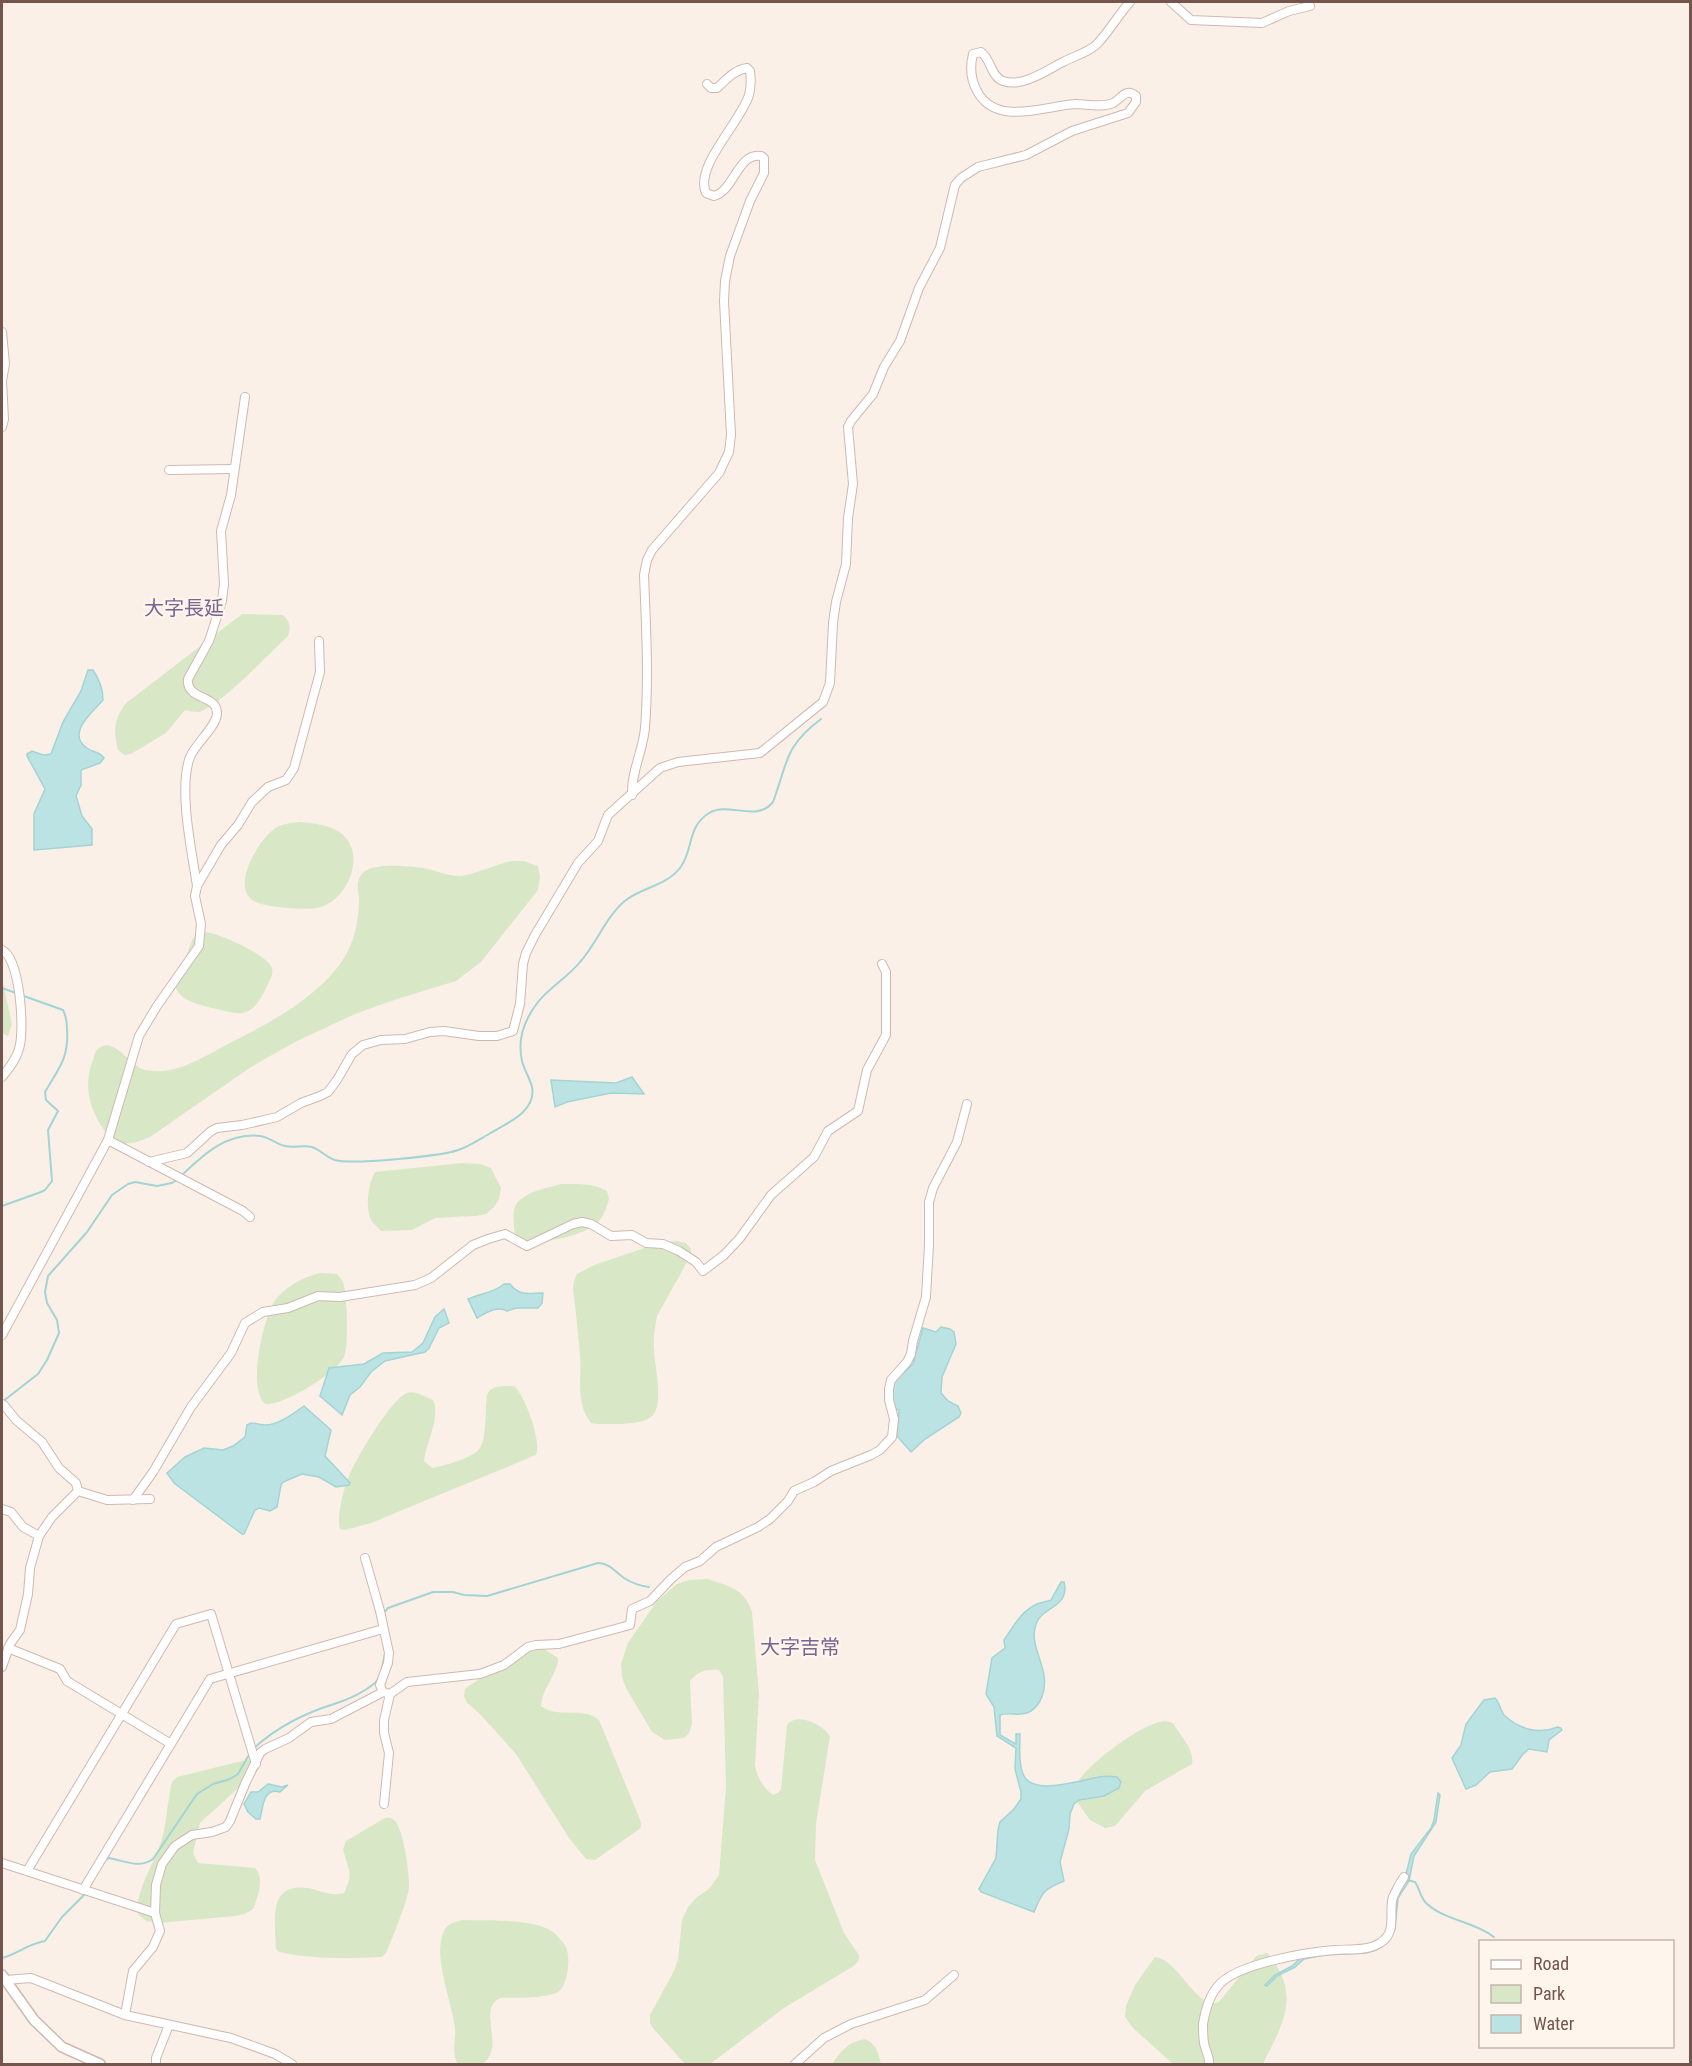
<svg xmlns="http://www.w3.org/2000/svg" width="1692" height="2066" font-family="'Roboto Condensed','Noto Sans JP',sans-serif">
	<rect width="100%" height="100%" fill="#fbf0e7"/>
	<g fill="#d8e8c6">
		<path d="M242,614L283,615C290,622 291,627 288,636C272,651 218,708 199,712C195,712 189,711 185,710L166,733L131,754L125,755L118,750C113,730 114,721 125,704Z"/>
		<path d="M300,822C313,823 333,825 343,835C367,856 346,903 317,908C303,910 285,908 271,906C264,905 254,903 250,898C233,881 261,836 277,827C285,823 292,823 300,822Z"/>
		<path d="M511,861H523L538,866L540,877L538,890L481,962L456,981L397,999L355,1014L297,1041L251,1067L150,1137C140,1141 126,1147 115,1141C109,1138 104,1130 100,1124C88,1103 84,1083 93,1060C94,1056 95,1050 99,1048C114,1036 131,1067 145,1070C176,1076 203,1057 230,1043C268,1024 318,997 342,961C354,944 359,921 359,900C359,895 357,888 358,882C359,878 362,873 365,871C377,863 409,866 423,868C435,870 447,876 459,876C470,876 498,864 511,861Z"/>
		<path d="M205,932C219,933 268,955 272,968C274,974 269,981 267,986C250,1021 243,1015 208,1007C194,1003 180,1000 175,986L193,938Z"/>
		<polygon points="2,979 12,1024 8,1036 2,1033"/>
		<path d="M462,1163L480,1164L491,1168L501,1188L499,1199L494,1207L486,1214L476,1216L435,1218L412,1230L381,1231C378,1227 373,1224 371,1220C365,1206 368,1185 375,1172Z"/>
		<path d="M561,1184C576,1184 594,1183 607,1191L609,1199C607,1206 604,1215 599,1221C585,1237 546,1241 525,1245C517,1242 514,1234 514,1226C514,1219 512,1209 517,1203C527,1191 548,1188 561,1184Z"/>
		<path d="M677,1241L686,1243L691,1249V1255L657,1316C655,1327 653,1338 654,1349C654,1366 667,1410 648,1419C637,1425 610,1424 597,1424L591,1423C575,1403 582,1378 580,1355C578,1333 576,1312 573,1290L574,1281L577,1274L594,1265L662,1242Z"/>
		<path d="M320,1273L337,1274C339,1276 342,1280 343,1282C347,1293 349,1347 344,1357C335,1374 283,1406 265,1404C247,1388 263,1321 274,1302C284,1287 303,1277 320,1273Z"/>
		<path d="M506,1386H514C525,1395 542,1442 536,1455L371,1523L345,1530L340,1529C336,1519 344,1486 349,1476C356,1459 391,1399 407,1393C414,1390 426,1397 433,1400C441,1418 426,1442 424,1461L432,1468C443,1466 474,1458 480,1448C487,1437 485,1408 487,1395C491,1386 497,1387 506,1386Z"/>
		<path d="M708,1579C730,1587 744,1588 752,1612L759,1694L755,1765C757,1777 763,1788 773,1795L778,1793L781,1789L787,1725C797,1712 822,1724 830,1736L816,1824L815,1860L844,1933L859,1955C860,1961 857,1963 852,1967L784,2008L710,2064H685L652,2027L650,2023V2015L674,1971L678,1960L682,1920L688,1907L697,1897L709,1889L719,1875L726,1787L723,1677L719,1670C706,1669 698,1671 690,1681L692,1724L689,1733L684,1738L665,1740L652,1732L626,1688L622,1677L621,1664L628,1643L657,1601L677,1584L689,1580Z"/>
		<path d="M536,1648L544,1649L558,1658C558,1674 542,1688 541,1706C558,1719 583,1706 599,1720L641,1822V1827L638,1830L595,1860L586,1859L569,1838L516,1754L479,1713L467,1703L464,1696L465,1689L521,1650Z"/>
		<path d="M1165,1721L1173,1723C1180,1735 1195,1750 1192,1764L1145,1791L1115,1826L1105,1828L1090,1820L1073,1796C1074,1792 1075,1787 1077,1783C1089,1763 1142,1723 1165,1721Z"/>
		<path d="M254,1758L258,1759L259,1769L200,1823L193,1853L198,1863L255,1868C265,1878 258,1897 253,1909L245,1914L235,1916L159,1923L146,1921L138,1914C135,1890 154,1865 161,1842C167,1823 167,1802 172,1782L177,1777Z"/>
		<path d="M385,1818C389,1818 390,1817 394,1820C403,1826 410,1875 409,1887C408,1900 392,1939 386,1953L381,1957C348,1959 312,1959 279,1952L276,1949C276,1923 266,1882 308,1888C321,1890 330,1897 344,1893C355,1872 347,1868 343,1849L346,1841Z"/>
		<path d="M463,1920C487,1921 529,1918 550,1930C556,1934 563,1941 566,1947C571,1958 568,1988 556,1993C539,1999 518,1997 500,1998C476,2010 507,2048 482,2064H458C451,2055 456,2040 455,2028C452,2001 432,1956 444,1931C448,1923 455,1922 463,1920Z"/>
		<path d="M1267,1953C1274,1959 1276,1965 1280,1972C1297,2005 1277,2035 1263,2064H1173L1133,2028L1125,2017L1126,2006L1135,1985L1155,1957C1179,1959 1195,2010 1219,2002L1256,1956Z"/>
		<path d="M865,2039C877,2044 878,2053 881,2064H832C841,2051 848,2042 865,2039Z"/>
	</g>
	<g fill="#bce3e3" stroke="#a3d4d4" stroke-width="1.5">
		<path d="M88,670H93C99,679 103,690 103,700C94,711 65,733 87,748C93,753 99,751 104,758L100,763L81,770V785L76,796L82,816L92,829V845L34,850V814L45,789L27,756V754L32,751L43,755L51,754L63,722L81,691Z"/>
		<polygon points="632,1077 644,1094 611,1093 567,1102 555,1107 551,1080 616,1083"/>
		<path d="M504,1284H510C520,1297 529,1293 543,1293L542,1303L538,1308H516L507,1311C497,1305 486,1313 477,1318L468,1299C481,1293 494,1293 504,1284Z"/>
		<polygon points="444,1309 449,1323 439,1328 429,1348 425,1352 385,1361 371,1372 360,1387 350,1395 342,1415 320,1396 329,1368 364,1364 383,1353 412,1352 423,1343 435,1317"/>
		<polygon points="941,1327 950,1329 954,1332 956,1344 942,1377 941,1393 948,1401 958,1406 961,1413 959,1417 925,1439 911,1452 897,1436 899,1410 893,1408 892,1383 913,1364 923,1328 936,1332"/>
		<path d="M304,1406L331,1430L325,1456L350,1483L349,1485L336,1487L319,1477L302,1474L283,1482L281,1485L277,1507L270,1511L259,1508L255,1510L244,1534H242L174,1483L167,1473L185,1457L204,1448L223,1450L233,1446L245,1437L247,1425L251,1423C256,1423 260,1425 265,1425C279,1425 294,1413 304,1406Z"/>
		<path d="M1061,1582H1064C1071,1607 1041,1607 1036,1624C1027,1650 1055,1671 1040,1701C1037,1706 1033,1711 1027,1713C1018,1716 1008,1712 1000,1715V1735L1016,1744V1734H1020C1020,1746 1018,1765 1024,1776C1034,1796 1081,1780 1099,1777C1105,1776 1111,1776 1117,1777L1121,1782L1119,1788L1104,1796L1079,1800L1074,1804L1070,1814L1069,1829L1060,1862L1064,1881C1044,1889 1042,1892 1034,1912L981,1892L979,1889L996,1858L998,1830L1000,1822L1014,1809L1021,1799V1792L1015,1769L1016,1748L997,1736L994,1707L986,1694L992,1658L1005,1648L1004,1640C1014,1626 1020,1612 1037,1604C1041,1602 1046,1602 1051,1600Z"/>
		<path d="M1495,1698C1500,1703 1500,1710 1504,1715C1519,1729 1538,1735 1558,1727L1561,1728L1562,1730L1549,1740L1547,1752L1529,1749L1523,1754L1512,1769L1490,1772L1476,1785L1466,1789L1452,1758L1461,1745L1466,1724L1484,1700Z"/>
		<path d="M268,1784L282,1787L288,1785L280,1792C263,1787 263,1807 260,1819H256L248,1812L244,1804L251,1792H258Z"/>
		<polygon points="1438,1793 1440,1795 1436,1822 1414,1856 1409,1881 1398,1898 1395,1929 1388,1942 1376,1950 1366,1953 1324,1955 1304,1959 1295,1967 1277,1976 1267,1986 1265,1985 1275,1975 1292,1966 1303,1956 1383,1943 1395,1900 1406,1874 1411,1854 1431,1828 1434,1820"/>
	</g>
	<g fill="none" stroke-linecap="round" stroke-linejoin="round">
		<g stroke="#a3d4d4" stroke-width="2">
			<polyline points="2,988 16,993"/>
			<path d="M182,1175C203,1155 227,1132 260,1136C269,1137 276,1144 285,1146C294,1148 303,1145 312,1147C321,1150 327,1158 335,1160C351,1165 446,1156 461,1149C471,1145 480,1139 489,1134C505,1124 537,1112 532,1087C530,1078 524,1070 522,1061C517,1039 524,1020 538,1002C550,987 568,977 580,962C597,943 606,916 626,900C643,887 666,886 680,868C694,850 686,828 709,813C729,801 756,823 773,802C788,762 784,747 821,719"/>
			<path d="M2,1206L41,1192L45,1190L52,1181L48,1130L58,1111L46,1100L45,1092C59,1068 69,1058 67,1029C67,1022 66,1016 63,1010L21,995"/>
			<polyline points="2,1402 38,1374 47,1360 59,1333 57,1320 47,1303 45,1292 48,1276 87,1232 112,1195 128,1184 135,1182 157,1186 172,1183 178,1179"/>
			<path d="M382,1615L388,1608L433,1592H453L464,1595L487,1596L598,1563C610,1563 615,1572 624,1578C632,1583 640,1586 649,1587"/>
			<path d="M254,1748C276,1728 305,1713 334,1704C347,1700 364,1692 375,1683C382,1677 383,1662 385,1653"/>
			<path d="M104,1860L109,1858C125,1861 139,1869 153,1859L197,1794L213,1784L230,1779L238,1774L250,1753"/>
			<path d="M1407,1880L1415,1882C1420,1889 1420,1897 1426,1903C1445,1921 1474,1921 1494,1937"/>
			<path d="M2,1958C18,1954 27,1944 45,1941L62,1917L85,1894"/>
		</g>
		<g stroke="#ceb9b1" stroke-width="10">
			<g id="minor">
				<polyline points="1171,2 1191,20 1262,23 1289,11 1310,6"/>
				<polyline points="2,332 5,364 2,381 4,419 2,427"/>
				<polyline points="169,470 233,469"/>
				<path d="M632,795C631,772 643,751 645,728C649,677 646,626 644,575L647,560L652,550L719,473L729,452L731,435L724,301L725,281L730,256L750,201L764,173V158L761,156C738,152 734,191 714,196L706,193C694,166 741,122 749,95C751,88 751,79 750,71L747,68C734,70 726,80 717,88H711L707,84"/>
				<path d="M197,886C192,852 178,789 190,757C196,743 216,727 217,714C218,694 186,701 188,679L209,641L222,601L224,584L221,531L231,495L245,397"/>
				<path d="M2,950C20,958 25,1030 19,1049C16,1060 9,1068 2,1077"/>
				<polyline points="108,1140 243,1211 250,1217"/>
				<path d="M149,1162L187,1153L211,1131L217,1128L242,1125L277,1117L301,1103L320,1096L328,1092L337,1080L352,1054L363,1045L381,1040L405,1039L430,1032L444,1031L479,1036H497L513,1031L520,1004L523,964L526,953L535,935L578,863L598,841L608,815L660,768L678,762L760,753L823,702L830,683L833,623L836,602L846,564L848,518L853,484L848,427L851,421L873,394L884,367L900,341L919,288L940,248L955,185L961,178L978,167L1026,155L1072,131L1128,113L1136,102V96C1126,87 1121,99 1113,103C1102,108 1087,104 1075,104C1044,106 996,127 977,91C971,80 970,66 973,54L981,52C991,59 991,77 1003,81C1022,88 1047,70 1063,62C1074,56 1087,53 1096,45C1109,32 1118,15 1130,2"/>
				<polyline points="2,1335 108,1140 139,1036 157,1006 199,946 201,924 195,896 197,886 221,845 238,825 252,802 268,787 286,780 294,768 320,672 319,641"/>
				<polyline points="2,1404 4,1405 16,1420 42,1442 59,1468 76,1483 78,1491"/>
				<polyline points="78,1491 107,1500 150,1499"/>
				<polyline points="133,1500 153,1472 191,1407 231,1353 245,1323 263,1312 288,1308 318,1296 340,1297 415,1285 431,1278 473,1245 488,1239 505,1234 527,1246 573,1224 582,1222 591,1224 611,1236 632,1235 646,1243 663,1244 679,1251 696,1262 703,1271 724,1255 740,1238 771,1195 814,1157 828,1131 858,1111 867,1070 886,1035 886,972 882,964"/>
				<polyline points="2,1509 11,1512 23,1527 39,1536"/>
				<polyline points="365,1558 380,1611 389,1653 388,1663 380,1685 383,1692"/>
				<polyline points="8,1648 60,1669 67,1681 171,1744"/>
				<polyline points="2,1667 10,1644 20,1630 28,1594 30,1568 39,1536 52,1517 78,1491"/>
				<polyline points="384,1804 389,1753 384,1733 384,1720 390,1694 407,1682 480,1674 504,1665 528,1647 536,1645 559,1644 630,1625 632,1609 650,1601 671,1579 685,1567 700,1561 716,1547 758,1527 770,1519 788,1501 794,1491 814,1482 831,1471 871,1455 880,1450 892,1437 894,1419 889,1400 889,1389 891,1380 907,1362 911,1354 913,1341 926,1297 929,1245 929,1202 933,1188 957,1142 967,1104"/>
				<polyline points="2,1863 155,1913"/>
				<polyline points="27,1871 176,1624 211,1614 256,1764"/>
				<polyline points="83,1890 210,1679 383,1629"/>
				<polyline points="6,1980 31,1978 125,2015 231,2038 275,2054 292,2064"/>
				<polyline points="125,2015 133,1971 153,1947 160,1931 155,1913 156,1885 162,1864 175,1846 192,1835 212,1832 226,1827 230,1821 245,1784 260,1753 265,1749 289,1738 311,1722 331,1719 383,1692 390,1694"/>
				<polyline points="156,2064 156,2058 169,2025"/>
				<polyline points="795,2064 824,2038 851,2024 925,2000 954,1975"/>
				<path d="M1209,2064C1210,2058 1207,2054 1205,2047C1203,2041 1203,2031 1203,2024C1205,2012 1210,1995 1218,1986C1235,1964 1308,1952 1335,1950C1349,1949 1368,1951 1380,1943C1398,1932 1388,1913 1393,1897C1396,1890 1400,1883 1404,1877"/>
			</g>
		</g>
		<g stroke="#ceb9b1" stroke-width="12">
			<polyline id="tertiary" points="2,1975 34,2020 62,2047 100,2064"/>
		</g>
		<use href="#minor" stroke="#fff" stroke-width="8"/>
		<use href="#tertiary" stroke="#fff" stroke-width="9"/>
	</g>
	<g text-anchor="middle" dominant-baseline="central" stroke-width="5" stroke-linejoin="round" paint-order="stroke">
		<g font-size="20" fill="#7a658f" stroke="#fef5ed">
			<text x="184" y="608">大字長延</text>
			<text x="800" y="1647">大字吉常</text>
		</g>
	</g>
	<rect width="1692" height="2066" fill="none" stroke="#73554d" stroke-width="6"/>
	<rect x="1479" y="1940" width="195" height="108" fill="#fef5ed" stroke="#c6b5ad" stroke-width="1.5"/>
	<rect x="1491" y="1960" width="30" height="9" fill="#ffffff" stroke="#c6b5ad" stroke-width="1.5"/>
	<text x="1533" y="1970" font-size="18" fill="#73554d">Road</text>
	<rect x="1491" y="1985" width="30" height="18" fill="#d8e8c6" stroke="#c6b5ad" stroke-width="1.5"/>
	<text x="1533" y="2000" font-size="18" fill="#73554d">Park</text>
	<rect x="1491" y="2015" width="30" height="18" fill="#bce3e3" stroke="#c6b5ad" stroke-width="1.5"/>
	<text x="1533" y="2030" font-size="18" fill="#73554d">Water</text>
</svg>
